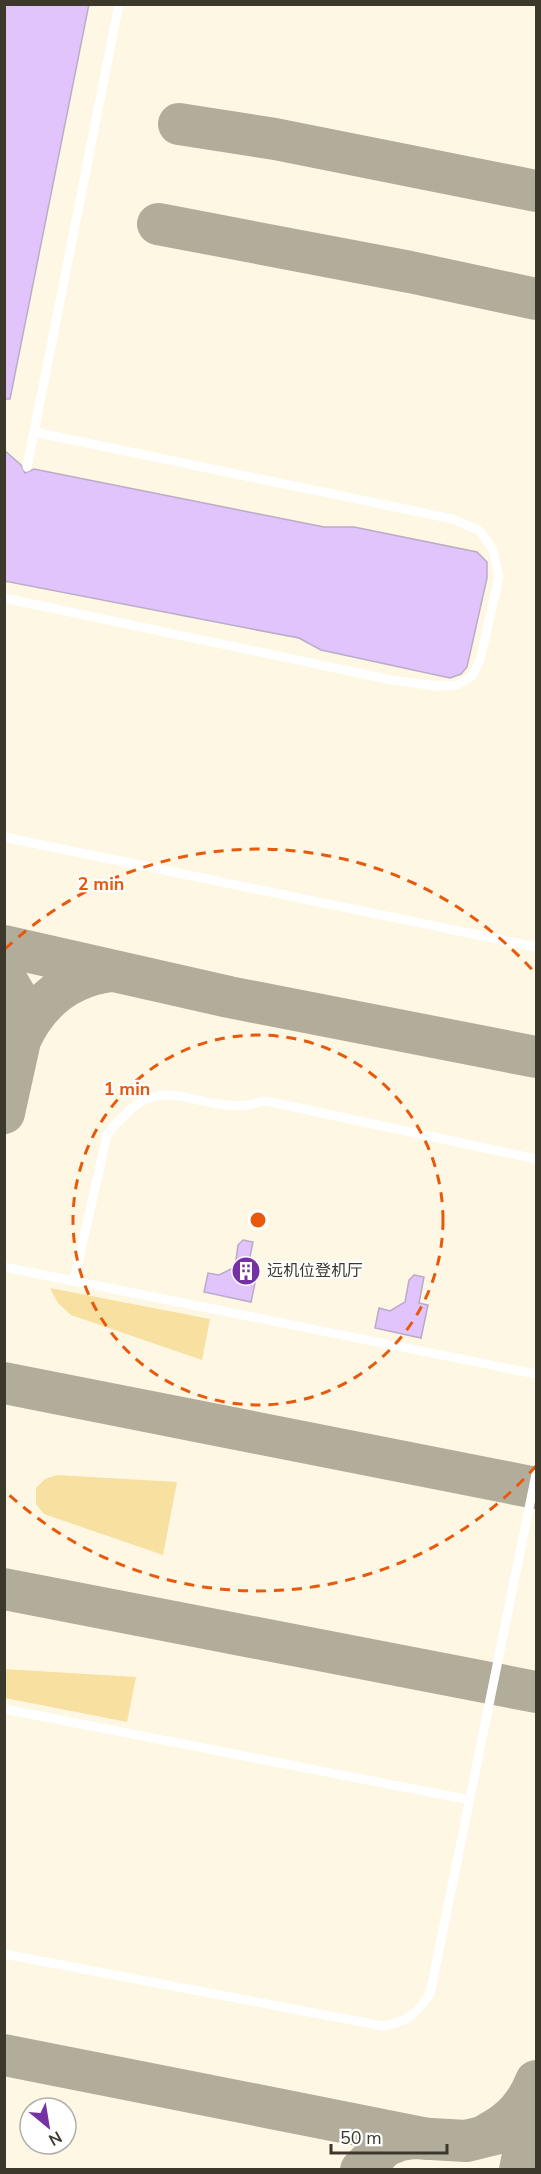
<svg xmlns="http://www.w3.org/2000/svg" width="541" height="2174" font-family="'Nunito Sans','Noto Sans SC',sans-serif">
	<rect width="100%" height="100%" fill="#fef7e4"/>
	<g fill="#f8e0a0">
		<polygon points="50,1288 210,1319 202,1360 71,1315 58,1303"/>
		<polygon points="57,1475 177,1482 163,1555 44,1514 36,1504 36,1488 45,1479"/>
		<polygon points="4,1669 136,1677 127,1722 5,1698"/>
	</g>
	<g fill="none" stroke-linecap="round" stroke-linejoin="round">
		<g stroke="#b2ac9b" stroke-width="42">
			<polyline points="179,124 275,139 536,191"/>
			<polyline points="158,224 410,272 536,299"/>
			<polyline points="4,946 229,997 536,1057"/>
			<polyline points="4,976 18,1000 23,1027 4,1113"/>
			<path d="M20,1040C38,1001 69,976 112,971"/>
			<polyline points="4,1383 536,1488"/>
			<polyline points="4,1589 536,1692"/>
			<polyline points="4,2055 428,2139"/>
			<path d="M489,2133C512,2121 526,2106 536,2081"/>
			<polyline points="361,2170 385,2146 400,2140 414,2138 466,2141 536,2124"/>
			<polyline points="520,2170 534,2101"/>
		</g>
	</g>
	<g fill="#e1c4fc" stroke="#baabc8" stroke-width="1.5">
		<polygon points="4,4 89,4 10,399 4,399"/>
		<polygon points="4,450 21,465 25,473 34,469 324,527 354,527 477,552 487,562 487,578 467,667 461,674 450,678 321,650 299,638 283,635 4,581"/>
		<polygon points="243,1240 253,1242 248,1267 258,1269 251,1302 204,1292 208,1273 219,1275 235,1267 238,1245"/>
		<polygon points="414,1275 424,1277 419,1303 428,1305 421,1338 375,1328 379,1308 390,1311 405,1302 409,1280"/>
	</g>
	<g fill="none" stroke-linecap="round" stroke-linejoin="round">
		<g stroke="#fff" stroke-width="9">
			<polyline points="27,467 34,432"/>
			<polyline points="4,598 392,680 436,686 457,685 472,676 480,660 499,577 493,550 480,531 453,519 34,432 119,4"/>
			<polyline points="4,837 536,947"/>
			<polyline points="4,1267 536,1374"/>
			<path d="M74,1281L107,1135C157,1070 175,1103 239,1106C248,1106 258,1102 266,1101L536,1159"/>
			<polyline points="4,1709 470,1800"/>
			<path d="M4,1954L383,2026C409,2021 415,2015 430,1994L536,1474"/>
		</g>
	</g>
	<g fill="none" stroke="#e8590c" stroke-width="3" stroke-dasharray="10 8">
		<circle cx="258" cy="1220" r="185"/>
		<path d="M536 1466A371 371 0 0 1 5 1491M5 949A371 371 0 0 1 536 974"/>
	</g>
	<defs>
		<g id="building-disc" transform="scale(1.5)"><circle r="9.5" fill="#7631a4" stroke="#fff"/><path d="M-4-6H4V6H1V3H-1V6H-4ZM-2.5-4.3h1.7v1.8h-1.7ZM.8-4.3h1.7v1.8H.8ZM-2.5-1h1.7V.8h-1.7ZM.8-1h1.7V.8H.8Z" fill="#fff"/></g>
	</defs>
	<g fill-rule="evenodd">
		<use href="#building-disc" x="246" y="1271"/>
	</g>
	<g text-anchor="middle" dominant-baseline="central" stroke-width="4.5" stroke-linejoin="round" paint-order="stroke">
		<g font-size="16" fill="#3c382b" stroke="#fff" text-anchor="start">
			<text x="267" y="1271">远机位登机厅</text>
		</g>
	</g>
	<circle cx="258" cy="1220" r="9" fill="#e8590c" stroke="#fff" stroke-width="3"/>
	<g font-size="18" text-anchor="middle" font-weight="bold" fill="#e8590c" stroke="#fff" stroke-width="4.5" stroke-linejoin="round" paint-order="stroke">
		<text x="101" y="890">2 min</text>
		<text x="127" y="1095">1 min</text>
	</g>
	<rect width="541" height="2174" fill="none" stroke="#3c382b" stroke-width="12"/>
	<g transform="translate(48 2126) rotate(150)"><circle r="28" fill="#ffffff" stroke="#b1afaa" stroke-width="1.5"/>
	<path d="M0-4.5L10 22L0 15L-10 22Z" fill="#7631a4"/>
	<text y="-9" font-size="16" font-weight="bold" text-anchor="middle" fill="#3c382b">N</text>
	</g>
	<path d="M331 2144v9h116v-9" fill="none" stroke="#3c382b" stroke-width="3"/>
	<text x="340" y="2144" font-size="18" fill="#3c382b" stroke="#ffffff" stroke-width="4.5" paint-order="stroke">50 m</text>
</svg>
